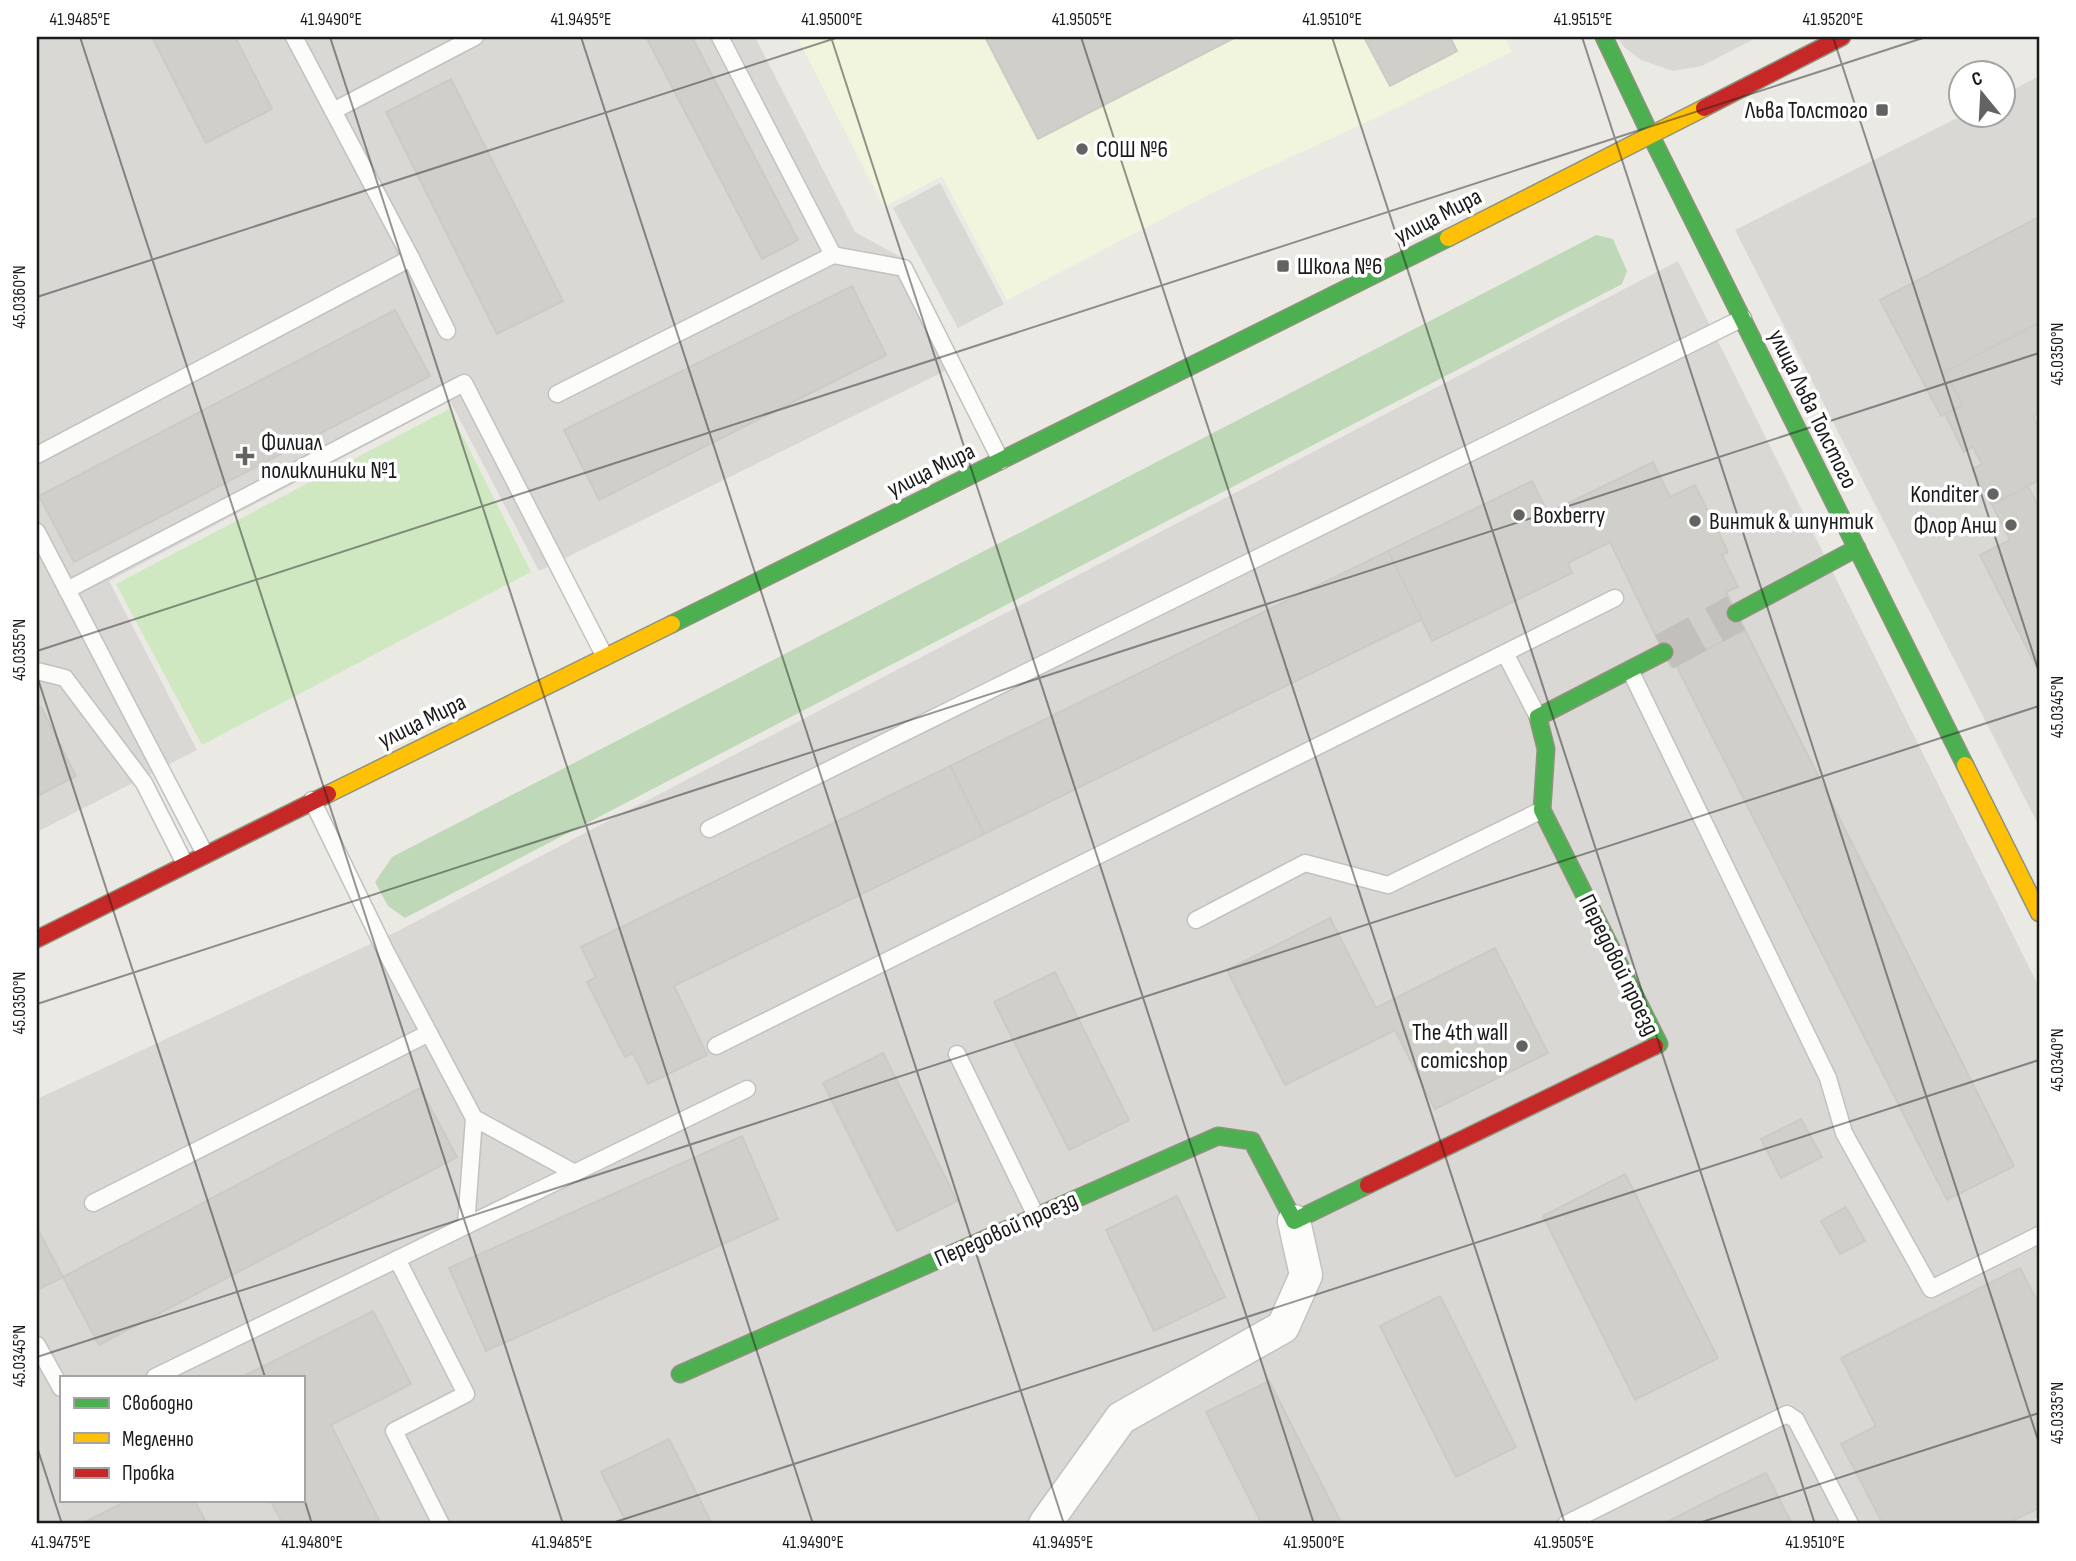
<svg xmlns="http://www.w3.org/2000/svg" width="2076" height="1561" font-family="'Sofia Sans Condensed',sans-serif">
	<rect width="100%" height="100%" fill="#eae9e3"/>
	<g fill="#d9d8d5" fill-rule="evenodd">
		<polygon points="37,37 755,37 855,232 904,259 959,364 539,571 450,401 109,581 197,750 37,832"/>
		<polygon points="1618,37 1758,37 1702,66 1673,71 1641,60 1623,46"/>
		<polygon points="2039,76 2039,826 1735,230 1961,116 2002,116 2003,95"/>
		<path d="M1678,261L2039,987V1517L2025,1524H37V1099L394,933ZM61,1377H303V1500H61Z"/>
	</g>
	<polygon fill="#f2f5dd" points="797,37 1504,37 1512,52 1369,121 1210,194 1007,300 942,176 884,207"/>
	<polygon fill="#d0e8c1" points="449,409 531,572 202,745 116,584"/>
	<polygon fill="#bfd9b8" points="1596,235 1613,239 1627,271 1622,284 405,918 388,906 375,882 392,857"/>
	<polygon fill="#d8d8d5" points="940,183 1004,304 958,328 893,208"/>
	<g fill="#d0cfca" stroke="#cdcac5" stroke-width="2">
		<polygon points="152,37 235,37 272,109 206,143"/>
		<polygon points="646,37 692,37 798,240 762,259"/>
		<polygon points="985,37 1236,37 1038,139"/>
		<polygon points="1364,37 1450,37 1457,51 1390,86"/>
		<polygon points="451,79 563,301 497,334 386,112"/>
		<polygon points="2039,217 2039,323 1945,372 1963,405 1941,416 1880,300"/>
		<polygon points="852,286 886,355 599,500 564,430"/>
		<polygon points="395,310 430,376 74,562 39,496"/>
		<polygon points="2039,323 2039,413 2033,416 2039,428 2039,480 1992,505 1973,469 1982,464 1973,447 1964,452 1945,414 1963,405 1945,372"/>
		<polygon points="1653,462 1670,497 1695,485 1728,552 1722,555 1738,587 1726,592 1745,630 1671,667 1610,542 1568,563 1572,573 1432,641 1388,551 1532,481 1548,513"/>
		<polygon points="2028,486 2039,508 2039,672 1980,555 2010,540 1992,505"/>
		<polygon points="1388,551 1422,619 984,834 950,766"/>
		<polygon points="1745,630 2014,1166 1947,1200 1676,665"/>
		<polygon points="41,707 76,776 37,796 37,709"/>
		<polygon points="950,766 984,834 674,986 707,1055 648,1084 633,1053 625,1057 587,982 596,977 581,947"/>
		<polygon points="1330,918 1376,1008 1495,948 1548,1053 1435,1109 1395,1030 1285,1085 1227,970"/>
		<polygon points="1055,972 1129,1120 1069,1150 994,1002"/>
		<polygon points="883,1053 957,1201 897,1231 823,1083"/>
		<polygon points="420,1088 457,1157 99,1345 63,1277"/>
		<polygon points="1801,1119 1822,1157 1781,1178 1761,1139"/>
		<polygon points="742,1136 778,1219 486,1351 449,1268"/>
		<polygon points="1625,1174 1718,1358 1635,1400 1543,1216"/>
		<polygon points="1177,1196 1225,1297 1154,1331 1106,1230"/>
		<polygon points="1846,1207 1865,1241 1840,1254 1821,1221"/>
		<polygon points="37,1228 63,1277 37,1290"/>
		<polygon points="2020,1268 2039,1305 2039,1508 2006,1524 1883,1524 1841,1444 1876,1426 1841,1358"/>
		<polygon points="1440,1296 1516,1447 1456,1477 1380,1326"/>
		<polygon points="373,1311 411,1384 331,1425 381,1524 283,1524 270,1500 303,1500 303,1377 242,1377"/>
		<polygon points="1269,1381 1342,1524 1262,1524 1206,1412"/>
		<polygon points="669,1439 712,1524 627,1524 601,1472"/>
		<polygon points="1766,1473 1792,1524 1663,1524 1716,1497"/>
		<polygon points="129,1500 194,1500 207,1524 81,1524"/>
	</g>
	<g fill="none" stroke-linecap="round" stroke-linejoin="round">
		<polyline stroke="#c1c0bb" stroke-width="38" stroke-dasharray="38 19" stroke-linecap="butt" points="1664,652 1736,613"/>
		<g stroke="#c2c2bf" stroke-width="19">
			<g id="lane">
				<polyline points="294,37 411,258 447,331"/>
				<polyline points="720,37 833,255 904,268 1001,461"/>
				<polyline points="333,111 475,37"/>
				<polyline points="557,394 833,255"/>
				<polyline points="37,455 411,258"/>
				<polyline points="37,532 205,854"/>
				<polyline points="67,590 464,383 605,657"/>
				<polyline points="1505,653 1538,717"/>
				<polyline points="1630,670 1828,1078 1844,1133 1931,1289 2039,1235"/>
				<polyline points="37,671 65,678 144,783 185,864"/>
				<polyline points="312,800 386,952 474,1118 575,1173"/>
				<polyline points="709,829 1743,318"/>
				<polyline points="1196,920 1305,863 1388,885 1542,810"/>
				<polyline points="716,1046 1615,598"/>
				<polyline points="957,1054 1036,1216"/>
				<polyline points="93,1203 429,1033"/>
				<polyline points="466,1226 474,1118"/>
				<polyline points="397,1259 466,1394 394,1431 441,1524"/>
				<polyline points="37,1345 61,1388"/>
				<polyline points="155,1377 747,1089"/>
				<polyline points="1566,1524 1787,1414 1796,1420 1850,1524"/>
			</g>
		</g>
		<g stroke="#c2c2bf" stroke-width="35">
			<polyline id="street" points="1045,1524 1121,1418 1283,1327 1306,1275 1294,1221"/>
		</g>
		<g stroke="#8e937c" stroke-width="19">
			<g id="fast">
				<polyline points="1604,37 1651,136 1965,765"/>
				<polyline points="1736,613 1857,548"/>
				<polyline points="672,624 1448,238"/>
				<polyline points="1655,1046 1659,1044 1542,810 1546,749 1538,717 1664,652"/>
				<polyline points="680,1374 1218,1136 1252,1141 1294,1221 1368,1185"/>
			</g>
		</g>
		<g stroke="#8e937c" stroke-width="19">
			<g id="slow">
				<polyline points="1448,238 1704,108"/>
				<polyline points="1965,765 2039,913"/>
				<polyline points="328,794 672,624"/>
			</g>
		</g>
		<g stroke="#8e937c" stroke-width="19">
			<g id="jam">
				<polyline points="1704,108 1842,37"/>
				<polyline points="37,939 328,794"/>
				<polyline points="1368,1185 1655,1046"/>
			</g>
		</g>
		<use href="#lane" stroke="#fcfcfb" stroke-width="16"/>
		<use href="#street" stroke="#fcfcfb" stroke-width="32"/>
		<use href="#fast" stroke="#4caf50" stroke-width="16"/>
		<use href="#slow" stroke="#ffc107" stroke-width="16"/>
		<use href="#jam" stroke="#c62828" stroke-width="16"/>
	</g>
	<path fill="none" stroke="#1b1b1b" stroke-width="2" stroke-opacity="0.45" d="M80,37L563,1524M330,37L813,1524M581,37L1064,1524M831,37L1314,1524M1081,37L1565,1524M1332,37L1815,1524M1582,37L2039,1443M1833,37L2039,672M37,297L839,37M37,651L1926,37M37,676L265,1377M37,1004L2039,353M37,1357L2039,706M37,1447L62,1524M303,1495L312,1524M609,1524L2039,1060M1696,1524L2039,1413"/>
	<g fill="#636361" stroke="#fff" stroke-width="2.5">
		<rect x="1875" y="103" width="14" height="14" rx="3.5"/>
		<circle cx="1082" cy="149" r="7"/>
		<rect x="1276" y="259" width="14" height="14" rx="3.5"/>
		<path d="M241.5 445.5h7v7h7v7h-7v7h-7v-7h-7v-7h7z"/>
		<circle cx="1993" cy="494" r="7"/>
		<circle cx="1519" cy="515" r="7"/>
		<circle cx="1695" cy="521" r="7"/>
		<circle cx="2011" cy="525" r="7"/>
		<circle cx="1522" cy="1046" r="7"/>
	</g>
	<g text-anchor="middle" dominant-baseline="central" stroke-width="7" stroke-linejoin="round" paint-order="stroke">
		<g font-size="24" fill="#1b1b1b" stroke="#fff" text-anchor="start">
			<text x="1868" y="110" text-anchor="end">Льва Толстого</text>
			<text x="1096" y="149">СОШ №6</text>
			<text x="1297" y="266">Школа №6</text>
			<text x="261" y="442">Филиал<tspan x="261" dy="28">поликлиники №1</tspan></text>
			<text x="1979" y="494" text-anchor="end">Konditer</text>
			<text x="1533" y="515">Boxberry</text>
			<text x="1709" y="521">Винтик &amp; шпунтик</text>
			<text x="1997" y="525" text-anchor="end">Флор Анш</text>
			<text x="1508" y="1032" text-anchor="end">The 4th wall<tspan x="1508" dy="28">comicshop</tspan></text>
		</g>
		<g font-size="24" fill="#1b1b1b" stroke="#fff">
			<text transform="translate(1438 216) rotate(-27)">улица Мира</text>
			<text transform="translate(1813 409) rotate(64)">улица Льва Толстого</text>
			<text transform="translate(931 470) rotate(-26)">улица Мира</text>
			<text transform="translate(422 721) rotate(-26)">улица Мира</text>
			<text transform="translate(1619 965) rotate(64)">Передовой проезд</text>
			<text transform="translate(1006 1229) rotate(-24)">Передовой проезд</text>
		</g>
	</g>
	<rect width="2076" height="1561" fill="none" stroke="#ffffff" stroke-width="77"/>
	<rect x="60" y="1376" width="245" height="126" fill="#ffffff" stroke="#a4a4a4" stroke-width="2"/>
	<rect x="74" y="1398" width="35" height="10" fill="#4caf50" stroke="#a4a4a4" stroke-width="2"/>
	<text x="122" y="1410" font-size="21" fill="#1b1b1b">Свободно</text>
	<rect x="74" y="1433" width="35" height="10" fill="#ffc107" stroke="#a4a4a4" stroke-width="2"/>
	<text x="122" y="1446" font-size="21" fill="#1b1b1b">Медленно</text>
	<rect x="74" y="1468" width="35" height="10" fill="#c62828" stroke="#a4a4a4" stroke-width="2"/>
	<text x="122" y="1480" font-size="21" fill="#1b1b1b">Пробка</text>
	<g transform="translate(1982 94) rotate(342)"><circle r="33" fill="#ffffff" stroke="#a4a4a4" stroke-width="2"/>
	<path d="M0-5L12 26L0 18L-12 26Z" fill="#636361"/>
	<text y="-10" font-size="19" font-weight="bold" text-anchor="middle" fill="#1b1b1b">С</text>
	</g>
	<rect x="38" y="38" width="2000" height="1484" fill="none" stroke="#1b1b1b" stroke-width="2.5"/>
	<g font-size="18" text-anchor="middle" fill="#1b1b1b">
		<text x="80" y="25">41.9485°E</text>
		<text x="331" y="25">41.9490°E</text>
		<text x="581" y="25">41.9495°E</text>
		<text x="832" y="25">41.9500°E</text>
		<text x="1082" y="25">41.9505°E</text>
		<text x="1332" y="25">41.9510°E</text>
		<text x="1583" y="25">41.9515°E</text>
		<text x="1833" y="25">41.9520°E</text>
		<text transform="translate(19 297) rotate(-90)" y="6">45.0360°N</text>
		<text transform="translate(2057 354) rotate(-90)" y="6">45.0350°N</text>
		<text transform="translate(19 650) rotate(-90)" y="6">45.0355°N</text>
		<text transform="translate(2057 707) rotate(-90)" y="6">45.0345°N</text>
		<text transform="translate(19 1003) rotate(-90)" y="6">45.0350°N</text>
		<text transform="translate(2057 1060) rotate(-90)" y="6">45.0340°N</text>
		<text transform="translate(19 1356) rotate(-90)" y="6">45.0345°N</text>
		<text transform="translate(2057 1413) rotate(-90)" y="6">45.0335°N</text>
		<text x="61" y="1548">41.9475°E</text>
		<text x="312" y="1548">41.9480°E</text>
		<text x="562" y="1548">41.9485°E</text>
		<text x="813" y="1548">41.9490°E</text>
		<text x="1063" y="1548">41.9495°E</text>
		<text x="1314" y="1548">41.9500°E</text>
		<text x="1564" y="1548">41.9505°E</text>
		<text x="1815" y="1548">41.9510°E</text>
	</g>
</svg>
